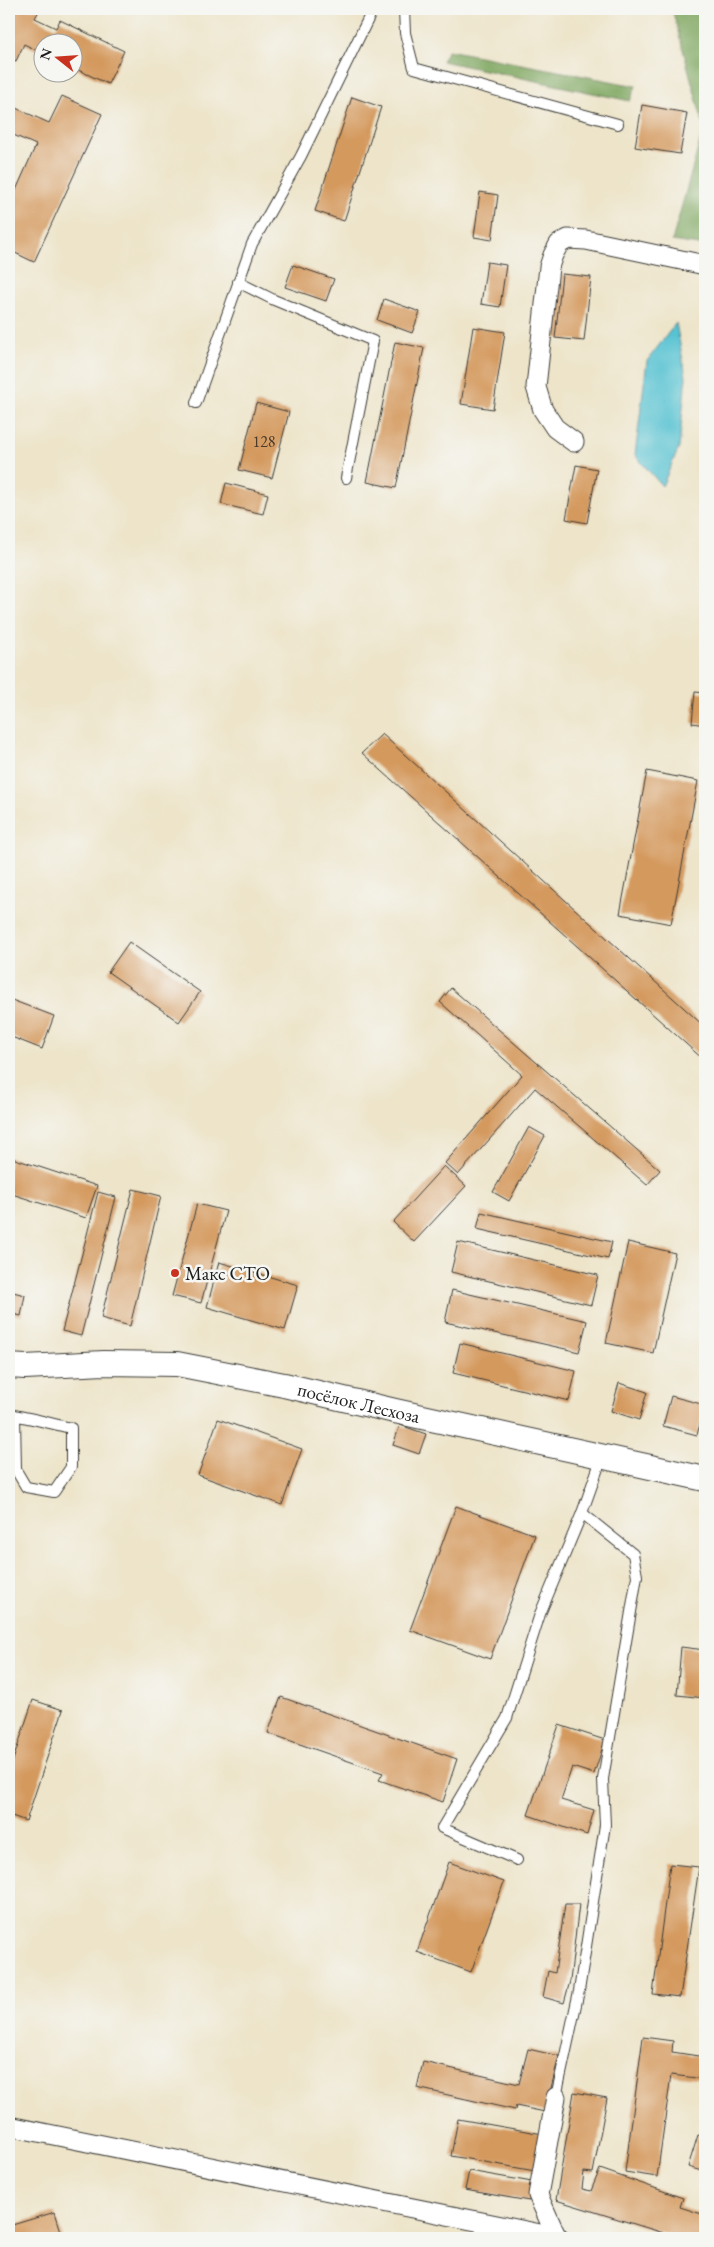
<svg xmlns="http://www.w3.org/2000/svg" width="714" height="2247" font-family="'EB Garamond',serif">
	<rect width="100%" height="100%" fill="#f6f6f2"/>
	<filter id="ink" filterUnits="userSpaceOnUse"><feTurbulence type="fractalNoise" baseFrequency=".02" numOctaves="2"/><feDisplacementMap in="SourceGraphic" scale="10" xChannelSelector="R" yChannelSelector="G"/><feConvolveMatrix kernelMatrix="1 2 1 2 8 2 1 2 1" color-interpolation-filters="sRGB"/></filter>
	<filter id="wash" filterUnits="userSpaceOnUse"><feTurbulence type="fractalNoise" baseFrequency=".0096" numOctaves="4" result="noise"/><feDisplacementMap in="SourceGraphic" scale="20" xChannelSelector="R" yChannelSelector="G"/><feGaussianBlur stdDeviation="1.12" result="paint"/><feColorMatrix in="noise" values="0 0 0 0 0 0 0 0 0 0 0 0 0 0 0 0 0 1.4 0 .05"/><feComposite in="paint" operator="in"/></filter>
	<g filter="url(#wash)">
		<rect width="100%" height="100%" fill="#ede4c9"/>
		<g fill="#7ea65e" stroke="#4d613d">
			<polygon points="672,9 705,9 705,246 672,241 704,127"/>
			<polygon points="448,50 636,86 630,101 442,61"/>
		</g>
		<polygon fill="#57c2d2" stroke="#3a6f77" points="676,323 686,377 679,448 662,486 635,455 647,361"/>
		<g id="blocks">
			<g fill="#d4995d">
				<polygon points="9,9 40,9 35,18 56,28 60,20 124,51 108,84 72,67 72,42 42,42 42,53 24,44 16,61 9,58"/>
				<polygon points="62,96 102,114 34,262 9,250 9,206 36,145 9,133 9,105 49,123"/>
				<polygon points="352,97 381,107 344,221 315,211"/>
				<polygon points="642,105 687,113 680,154 635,147"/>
				<polygon points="480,192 498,195 492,240 474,237"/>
				<polygon points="487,262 506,265 500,307 481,304"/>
				<polygon points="293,265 334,279 326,301 285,287"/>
				<polygon points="562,274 591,277 584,341 555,338"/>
				<polygon points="384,299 420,312 412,333 377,320"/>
				<polygon points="473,327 505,332 493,409 461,404"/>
				<polygon points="395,342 424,348 396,488 367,482"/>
				<polygon points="256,403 289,412 272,478 239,470"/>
				<polygon points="576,465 597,469 587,523 566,519"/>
				<polygon points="226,483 268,494 263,514 221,504"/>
				<polygon points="695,692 705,693 705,725 692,723"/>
				<polygon points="382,734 705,1027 705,1061 362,753"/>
				<polygon points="647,771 698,781 671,924 620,914"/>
				<polygon points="129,942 200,992 179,1022 108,972"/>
				<polygon points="451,988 660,1170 647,1185 535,1088 458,1175 445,1163 522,1075 440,1002"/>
				<polygon points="9,999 54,1016 42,1049 9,1036"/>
				<polygon points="529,1127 545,1136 509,1201 493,1192"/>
				<polygon points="9,1157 97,1186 86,1218 9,1193"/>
				<polygon points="444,1166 466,1186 414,1242 393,1222"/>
				<polygon points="133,1189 161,1196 130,1326 101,1318"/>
				<polygon points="98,1192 116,1197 81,1336 62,1331"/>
				<polygon points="197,1204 226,1211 201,1303 172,1296"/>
				<polygon points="481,1212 612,1242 608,1259 477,1229"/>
				<polygon points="458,1242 598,1275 591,1305 451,1272"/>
				<polygon points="628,1242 675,1253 653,1353 606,1343"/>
				<polygon points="219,1262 298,1285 285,1330 207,1307"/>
				<polygon points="452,1290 587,1321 579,1352 445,1322"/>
				<polygon points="9,1291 25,1295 21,1316 9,1313"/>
				<polygon points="460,1343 576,1371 569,1401 453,1373"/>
				<polygon points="619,1383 647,1392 639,1420 611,1411"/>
				<polygon points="671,1396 705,1405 697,1435 663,1426"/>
				<polygon points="218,1419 302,1449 282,1505 198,1475"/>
				<polygon points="400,1425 426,1434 419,1454 393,1445"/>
				<polygon points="456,1506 535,1535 490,1659 410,1630"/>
				<polygon points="681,1647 705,1650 705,1698 677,1695"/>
				<polygon points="281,1697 457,1759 443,1802 379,1780 383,1773 268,1733"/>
				<polygon points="33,1700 63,1710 26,1821 9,1815 9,1772"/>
				<polygon points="559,1725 605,1740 594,1774 572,1767 561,1800 594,1810 587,1835 528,1815"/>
				<polygon points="449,1862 504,1882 471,1972 417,1952"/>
				<polygon points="670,1864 699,1867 680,1997 653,1994"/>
				<polygon points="565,1904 579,1904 570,1981 564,2003 543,1997 548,1971 555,1973"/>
				<polygon points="643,2037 673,2041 672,2052 705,2057 705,2079 671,2075 657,2177 625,2172"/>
				<polygon points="528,2049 559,2056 545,2112 516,2106 515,2110 417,2088 423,2062 519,2084"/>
				<polygon points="574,2092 607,2098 593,2173 584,2172 582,2189 591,2191 600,2169 683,2198 680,2207 705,2215 705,2238 680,2238 556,2200"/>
				<polygon points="458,2119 543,2134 535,2171 451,2156"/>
				<polygon points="698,2135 705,2137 705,2172 688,2167"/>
				<polygon points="469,2171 532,2182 529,2201 465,2190"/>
				<polygon points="55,2212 63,2238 9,2238 9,2226"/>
			</g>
		</g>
	</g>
	<g filter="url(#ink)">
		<use href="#blocks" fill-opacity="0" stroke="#3b3a36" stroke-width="1"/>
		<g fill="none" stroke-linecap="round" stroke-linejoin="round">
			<g stroke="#3b3a36" stroke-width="12">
				<g id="service">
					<polyline points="404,9 405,33 414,68 618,124"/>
					<polyline points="238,282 274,300 373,341 346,478"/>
					<polyline points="196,403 252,244 301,156 373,9"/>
					<path d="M9,1414C30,1418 50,1423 71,1428V1467L54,1492L26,1487L16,1470L15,1415"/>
					<polyline points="517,1860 442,1828 507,1718 540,1614 582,1513"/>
					<polyline points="556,2097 579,1991 605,1825 603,1779 637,1576 633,1554 582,1513 602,1457"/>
				</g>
			</g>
			<g stroke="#3b3a36" stroke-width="21">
				<g id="minor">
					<polyline points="574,442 555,428 543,410 536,387 549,267 553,255 559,244 568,239 586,240 705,265"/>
					<polyline points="556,2097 538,2195 557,2238"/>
					<polyline points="9,2126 560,2238"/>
				</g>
			</g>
			<g stroke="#3b3a36" stroke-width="26">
				<g id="tertiary">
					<path id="s1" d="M9,1366L25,1367L104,1363L177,1364L284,1385L395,1411L705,1479"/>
				</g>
			</g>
			<use href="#service" stroke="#fff" stroke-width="10"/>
			<use href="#minor" stroke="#fff" stroke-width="19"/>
			<use href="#tertiary" stroke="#fff" stroke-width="24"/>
		</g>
	</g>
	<circle fill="#c8321e" stroke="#f6f6f2" stroke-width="2" cx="175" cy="1273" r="5"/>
	<g text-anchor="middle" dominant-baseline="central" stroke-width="5" stroke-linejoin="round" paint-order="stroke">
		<g font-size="16" fill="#4a3b2c">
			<text x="264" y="441">128</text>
		</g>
		<g font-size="19" fill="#1c1c1c" stroke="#f6f6f2" text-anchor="start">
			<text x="185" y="1273">Макс СТО</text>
		</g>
		<g font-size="19" fill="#1c1c1c" stroke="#f6f6f2">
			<text stroke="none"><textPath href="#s1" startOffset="354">посёлок Лесхоза</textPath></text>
		</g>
	</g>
	<rect width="714" height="2247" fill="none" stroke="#f6f6f2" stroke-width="30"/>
	<g transform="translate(58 58) rotate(287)"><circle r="24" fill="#f6f6f2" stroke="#9f9f9c"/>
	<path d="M0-4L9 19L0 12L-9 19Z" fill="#c8321e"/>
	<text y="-8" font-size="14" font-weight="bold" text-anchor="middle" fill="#1c1c1c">N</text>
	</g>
</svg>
